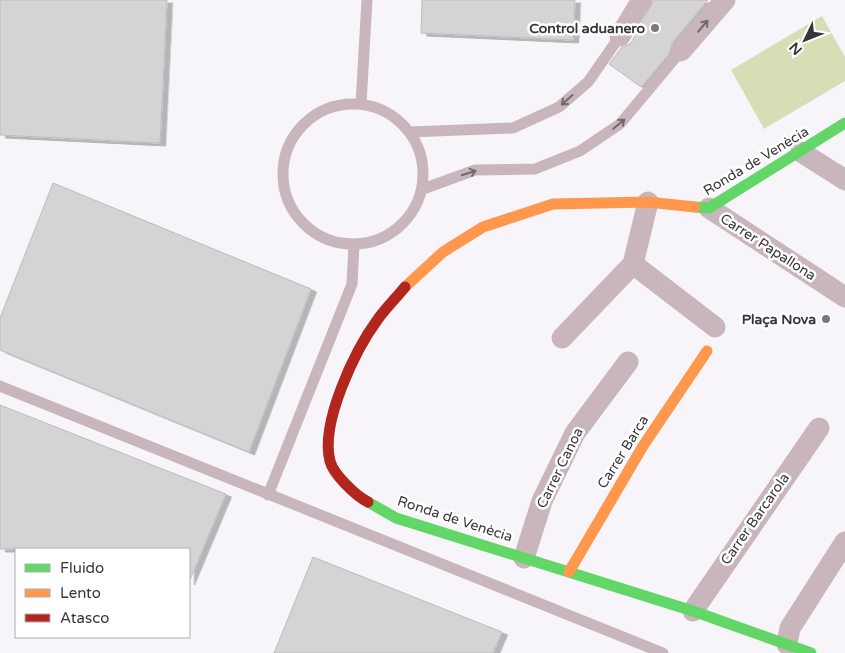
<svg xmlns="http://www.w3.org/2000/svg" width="845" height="653" font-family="'Varela Round',sans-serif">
	<defs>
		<filter id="shadow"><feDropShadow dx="5.5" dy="3" stdDeviation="0" flood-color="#0004"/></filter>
	</defs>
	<rect width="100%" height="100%" fill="#f8f5fa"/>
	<polygon fill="#d9ddb6" points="822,16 845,57 845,81 764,129 731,70"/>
	<g fill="#d5d3d4" stroke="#bfbcbe" filter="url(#shadow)">
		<polygon points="0,0 167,0 160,143 0,135"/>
		<polygon points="422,0 575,0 573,40 421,33"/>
		<polygon points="654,0 708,0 672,43 669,54 641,87 609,64 621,48 631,43"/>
		<polygon points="53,183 311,289 249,452 0,350 0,318"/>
		<polygon points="0,405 226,494 189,582 189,549 0,549"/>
		<polygon points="313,557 502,632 493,653 274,653"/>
	</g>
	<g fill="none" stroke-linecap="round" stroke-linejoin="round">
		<g stroke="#c9b6bc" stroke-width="11">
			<circle cx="353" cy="174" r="70"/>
			<polyline points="361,104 367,0"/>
			<polyline points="410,132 513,128 559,107 588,82 620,36"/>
			<polyline points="423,189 475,170 535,169 580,151 620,124 681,51"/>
			<polyline points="0,386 663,653"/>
			<polyline points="268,495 352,284 354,245"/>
		</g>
		<g stroke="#c9b6bc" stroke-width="21">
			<polyline points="620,36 642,0"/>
			<polyline points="681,51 725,0"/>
			<polyline points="801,152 845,180"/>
			<polyline points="709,208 845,297"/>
			<polyline points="633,264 715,327"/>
			<polyline points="562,338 633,264 648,202"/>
			<polyline points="524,558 542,501 575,433 628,362"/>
			<polyline points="693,611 819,428"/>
			<polyline points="787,644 790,628 845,542"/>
		</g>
		<g stroke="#63d668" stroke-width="11">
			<polyline points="695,207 709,208 845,123"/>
			<polyline points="368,502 396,518 693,611 811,653"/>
		</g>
		<g stroke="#ff974d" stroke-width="11">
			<polyline points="405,287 443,252 483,227 553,204 648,202 695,207"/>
			<polyline points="569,572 643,446 707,351"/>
		</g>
		<path stroke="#b3261e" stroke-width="11" d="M368,502C356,496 333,474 330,461C320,423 355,350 378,319C386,308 396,298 405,287"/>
	</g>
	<defs><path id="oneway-shaft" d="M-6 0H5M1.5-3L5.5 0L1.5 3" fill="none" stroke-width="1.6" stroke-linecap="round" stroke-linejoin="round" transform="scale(1.25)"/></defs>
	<g stroke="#72696d">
		<use href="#oneway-shaft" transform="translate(703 26) rotate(-50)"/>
		<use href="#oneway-shaft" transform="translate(567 100) rotate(139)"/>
		<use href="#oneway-shaft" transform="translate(619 124) rotate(-40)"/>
		<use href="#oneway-shaft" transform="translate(469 173) rotate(-18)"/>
	</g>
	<g fill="#7b787d" stroke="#fff" stroke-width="2">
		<circle cx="655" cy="28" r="5"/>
		<circle cx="826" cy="319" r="5"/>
	</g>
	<g text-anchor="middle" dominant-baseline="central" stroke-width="5" stroke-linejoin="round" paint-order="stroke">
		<g font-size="14" font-weight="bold" fill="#383539" stroke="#fff" text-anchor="end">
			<text x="645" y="28">Control aduanero</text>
			<text x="816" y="319">Plaça Nova</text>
		</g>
		<g font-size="14" fill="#383539" stroke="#fff">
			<text transform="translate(756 161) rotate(-31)">Ronda de Venècia</text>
			<text transform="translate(768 247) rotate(33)">Carrer Papallona</text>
			<text transform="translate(623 452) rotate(-58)">Carrer Barca</text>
			<text transform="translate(560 468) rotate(-64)">Carrer Canoa</text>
			<text transform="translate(455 519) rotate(18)">Ronda de Venècia</text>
			<text transform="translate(755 519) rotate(-55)">Carrer Barcarola</text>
		</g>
	</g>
	<rect x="15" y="548" width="175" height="90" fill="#ffffff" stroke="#afaeb0"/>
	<rect x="25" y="564" width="25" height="8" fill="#63d668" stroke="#afaeb0"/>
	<text x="60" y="573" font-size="15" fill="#383539">Fluido</text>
	<rect x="25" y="589" width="25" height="8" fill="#ff974d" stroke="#afaeb0"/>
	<text x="60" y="598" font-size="15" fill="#383539">Lento</text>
	<rect x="25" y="614" width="25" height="8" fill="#b3261e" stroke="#afaeb0"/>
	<text x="60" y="623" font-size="15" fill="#383539">Atasco</text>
	<g transform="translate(805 40) rotate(227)" stroke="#ffffff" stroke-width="4" paint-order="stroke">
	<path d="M0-4L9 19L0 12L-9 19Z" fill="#383539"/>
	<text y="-8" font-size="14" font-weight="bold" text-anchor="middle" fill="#383539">N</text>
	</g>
</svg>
